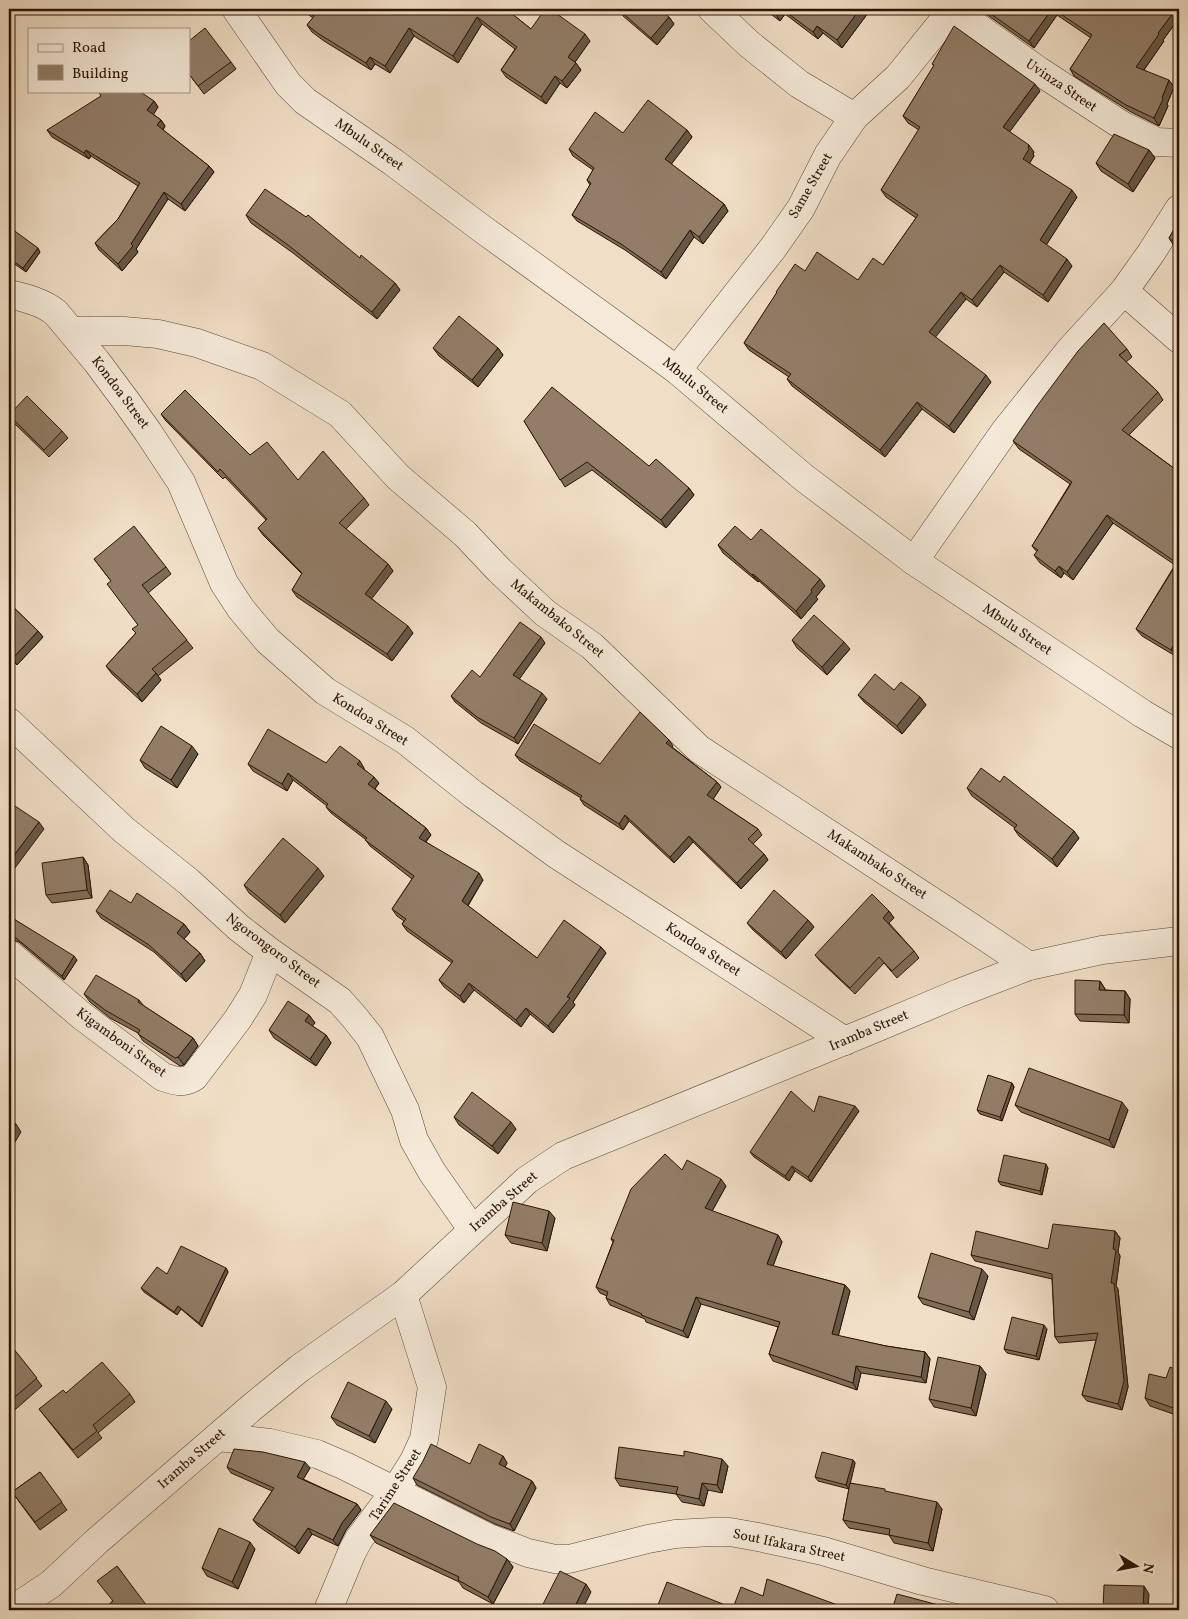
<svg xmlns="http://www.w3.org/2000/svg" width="1188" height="1619" font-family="Vollkorn,serif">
	<rect width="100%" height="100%" fill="#f0dec6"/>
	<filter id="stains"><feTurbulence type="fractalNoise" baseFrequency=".004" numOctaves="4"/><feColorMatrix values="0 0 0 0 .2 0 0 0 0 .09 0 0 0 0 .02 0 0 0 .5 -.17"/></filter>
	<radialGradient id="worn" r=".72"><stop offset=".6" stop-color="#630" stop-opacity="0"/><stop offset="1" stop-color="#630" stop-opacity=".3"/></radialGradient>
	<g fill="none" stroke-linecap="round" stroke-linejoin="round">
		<g stroke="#5d4633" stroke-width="29">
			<g id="minor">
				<polyline points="236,9 288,84 305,101 393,162 481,228 677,370 803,477 914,561 1143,714 1179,735"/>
				<polyline points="712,9 749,44 799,84 854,117"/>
				<polyline points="952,9 1039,71 1123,126 1157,142 1179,143"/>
				<polyline points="1124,291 1179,339"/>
				<path d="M9,294C25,298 43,302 56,313L97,362L126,401L148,432L181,482L224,583L241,609L268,641L325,691L405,740L473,794L556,854L845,1041"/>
				<polyline points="71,331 124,331 158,334 197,343 262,366 340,414 398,477 465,534 499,570 545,613 592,646 699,749 942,908 1029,966"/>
				<polyline points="677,370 773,248 801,208 828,155 854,117 898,77 953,9"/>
				<polyline points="914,561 1005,431 1070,350 1124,291 1151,253 1179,209"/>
				<polyline points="9,722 124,830 189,882 238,927 270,952 340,1001 355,1018 370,1037 405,1110 414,1140 432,1172 472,1229"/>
				<path d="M9,954L82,1016L163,1077C175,1081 183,1084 194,1077L238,1019L253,995L270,952"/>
				<polyline points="218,1437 270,1443 317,1454 345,1466 489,1538 528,1553 555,1559 569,1559 648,1539 675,1534 712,1532 730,1532 758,1537 823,1551 923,1581 1045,1610"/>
				<polyline points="12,1610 51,1584 97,1541 251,1408 300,1368 403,1295 527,1180 563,1156 871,1030 959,993 1029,966 1102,950 1179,941"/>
				<polyline points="328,1610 352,1552 359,1539 395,1491 414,1461 424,1439 432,1387 403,1295"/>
			</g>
		</g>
		<use href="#minor" stroke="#f5eada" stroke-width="28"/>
	</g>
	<g fill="#7e6c59" stroke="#2c1402">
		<polygon points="303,9 506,9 531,29 590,41 575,62 581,70 567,88 560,83 546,104 506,77 501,70 515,49 482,24 458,63 414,36 390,73 375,64 371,70 324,41 312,32 307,25 313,18 305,12"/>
		<polygon points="618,9 669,17 674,24 657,45 623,16"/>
		<polygon points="764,9 871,9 842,48 823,33 818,39 785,14 780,21"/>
		<polygon points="979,9 1179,9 1179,18 1163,40 1164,41 1144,70 1174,87 1167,104 1168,106 1159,126 1131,112 1074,76 1070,69 1091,38 1057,15 1034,48"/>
		<polygon points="231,62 236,69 204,94 189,74"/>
		<polygon points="932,64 1040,91 1009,132 1034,152 1033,154 1034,156 1029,163 1077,197 1046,245 1072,266 1048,302 1004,272 977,307 966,299 935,337 991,382 954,433 922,409 885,457 792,386 787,379 789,377 749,350 744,343 777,293 776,292 805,271 858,280 883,265 916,218 886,197 881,190 919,130 908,123 903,116 934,66"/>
		<polygon points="154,101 158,107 153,114 161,120 165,126 163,130 209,166 214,172 185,211 168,199 136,249 138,252 122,271 99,250 95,243 118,219 138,186 91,156 89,159 52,137 47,130"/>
		<polygon points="687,130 692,137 671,164 724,204 728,211 703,244 694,237 666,279 625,250 577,221 572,215 590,185 587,180 593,170 573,156 569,149 623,133"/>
		<polygon points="1149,150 1155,158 1133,192 1101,171 1096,163"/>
		<polygon points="246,215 360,258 395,283 400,290 377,319 293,253 251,223"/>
		<polygon points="1179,221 1179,249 1174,246 1169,238"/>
		<polygon points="9,234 40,252 26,272 9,260"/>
		<polygon points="433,348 498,348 503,355 478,387 439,356"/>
		<polygon points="1127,349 1132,357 1126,362 1158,392 1163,400 1129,435 1179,472 1179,653 1177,657 1142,636 1136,629 1175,565 1113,523 1073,580 1064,573 1061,578 1040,563 1034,555 1037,552 1032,546 1070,484 1019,449 1013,441"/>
		<polygon points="161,414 250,455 298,480 364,498 369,505 346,529 388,564 393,571 371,598 413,633 392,661 297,597 292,590 302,574 263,535 258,528 266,520 225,477 223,479 166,421"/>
		<polygon points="9,415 62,431 68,438 49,457 14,423"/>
		<polygon points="524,421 649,466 689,488 694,495 666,528 592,470 565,487"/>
		<polygon points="751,540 825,586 816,597 818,599 801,619 759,581 758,582 723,553 718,545"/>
		<polygon points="94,559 166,567 171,574 148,593 193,648 158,676 161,680 142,702 112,674 106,666 135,634 138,625 111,581"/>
		<polygon points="9,603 38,631 43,637 17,665 9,657"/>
		<polygon points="792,640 850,649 827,675 797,648"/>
		<polygon points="545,643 519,679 547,699 518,744 481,723 455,702 451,696 480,677"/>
		<polygon points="894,690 920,697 926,705 902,734 864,702 858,695"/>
		<polygon points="673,746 672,747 717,782 721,787 713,799 758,829 762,835 753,844 764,854 768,860 741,889 693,842 674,863 629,821 623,830 584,805 580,799 581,798 520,761 515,755 600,764"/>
		<polygon points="198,754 177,788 145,768 140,760"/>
		<polygon points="326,763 364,768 364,769 379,783 375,789 426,828 431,835 426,842 483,880 468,906 537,958 601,947 606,953 573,1002 575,1005 553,1033 530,1014 521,1027 474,990 464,1003 444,987 439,980 452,963 407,931 402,924 404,921 397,916 392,909 412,879 370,846 365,839 331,813 326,807 327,806 293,780 287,791 253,771 248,764"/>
		<polygon points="1000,782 1079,838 1057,867 1019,836 1014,829 1015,828 972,796 967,788"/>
		<polygon points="83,857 88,865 92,898 52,903 46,895"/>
		<polygon points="324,876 285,923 249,893 244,885"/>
		<polygon points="131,903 184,924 190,932 184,939 200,953 205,961 186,982 154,952 101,918 96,911"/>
		<polygon points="889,911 894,918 889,923 914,951 919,958 897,978 884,963 855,994 820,961 815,955"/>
		<polygon points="9,916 77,960 64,980 19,942 11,939 9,939"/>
		<polygon points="808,920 814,927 786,959 753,930 747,923"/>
		<polygon points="1100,981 1105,989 1105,990 1125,991 1130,999 1129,1023 1080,1021 1075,1014"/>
		<polygon points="84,994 139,1000 144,1006 193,1038 198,1046 184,1065 180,1066 143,1041 138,1033 110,1018 90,1002"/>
		<polygon points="309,1015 315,1023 312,1026 326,1035 331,1043 316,1066 274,1038 269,1030"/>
		<polygon points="1012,1083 1014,1087 1002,1121 980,1114 977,1110"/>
		<polygon points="1015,1105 1128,1110 1114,1148 1021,1112"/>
		<polygon points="859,1111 811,1182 795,1171 789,1181 754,1157 750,1152 814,1112"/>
		<polygon points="454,1117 516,1129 498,1154 459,1125"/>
		<polygon points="1048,1168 1042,1195 1001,1185 998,1181"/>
		<polygon points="682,1170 726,1186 712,1211 778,1235 782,1242 773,1266 845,1285 850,1291 838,1336 886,1346 925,1352 930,1359 926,1383 861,1373 857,1390 773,1361 769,1354 778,1327 701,1304 688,1338 646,1322 645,1319 610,1305 606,1298 607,1296 600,1293 596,1287 613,1242 611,1239"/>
		<polygon points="555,1218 547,1251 511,1243 505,1235"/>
		<polygon points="1115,1231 1120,1238 1118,1252 1120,1256 1116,1286 1118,1289 1128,1387 1122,1410 1087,1401 1082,1395 1096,1340 1059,1343 1055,1337 1052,1279 975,1261 971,1255 1048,1249"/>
		<polygon points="226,1268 228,1272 202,1327 181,1309 177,1315 144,1292 141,1288"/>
		<polygon points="988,1276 974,1320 923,1304 918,1297"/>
		<polygon points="1047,1329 1039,1360 1007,1353 1004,1349"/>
		<polygon points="9,1343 42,1386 9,1415"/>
		<polygon points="980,1366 986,1374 976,1416 934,1407 929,1399"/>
		<polygon points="1179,1371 1179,1416 1150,1406 1145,1398 1166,1378"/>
		<polygon points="66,1393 130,1394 135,1402 98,1433 102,1438 78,1458 39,1409"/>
		<polygon points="392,1409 375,1443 337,1425 331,1417"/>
		<polygon points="503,1456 507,1463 505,1467 532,1481 536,1488 514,1531 495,1524 417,1485 413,1478"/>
		<polygon points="853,1460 855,1463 850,1483 887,1492 942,1509 933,1551 894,1543 889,1535 849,1528 843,1520 849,1489 818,1481 815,1477"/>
		<polygon points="728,1466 722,1493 708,1490 704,1506 682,1502 676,1494 620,1486 615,1478"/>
		<polygon points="227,1467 310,1468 303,1479 357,1504 361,1510 346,1530 338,1546 312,1534 299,1554 258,1526 253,1520 272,1491 231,1473"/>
		<polygon points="40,1472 67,1510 40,1530 12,1492"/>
		<polygon points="370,1535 507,1559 513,1567 493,1604 463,1588 459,1582 376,1543"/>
		<polygon points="255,1549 238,1589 207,1576 202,1568"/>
		<polygon points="117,1566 149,1610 111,1610"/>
	</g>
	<g fill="#665849" stroke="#2c1402">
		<polygon points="778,9 781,9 785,14 780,21 775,13"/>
		<polygon points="860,9 871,9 842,48 837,40"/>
		<polygon points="1052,9 1053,9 1057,15 1034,48 1029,41"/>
		<polygon points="1176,9 1179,9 1179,18 1163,40 1164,41 1141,74 1136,67 1158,33"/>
		<polygon points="477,17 482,24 458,63 453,56"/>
		<polygon points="669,17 674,24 657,45 651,38"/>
		<polygon points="817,26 823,33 818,39 813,32"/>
		<polygon points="409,28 414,36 390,73 385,66"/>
		<polygon points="585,34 590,41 573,65 568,57"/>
		<polygon points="370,57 375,64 371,70 366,63"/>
		<polygon points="576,63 581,70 567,88 562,81"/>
		<polygon points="555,76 560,83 546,104 541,97"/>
		<polygon points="1169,80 1174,87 1167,104 1168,106 1159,126 1154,118"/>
		<polygon points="1035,84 1040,91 1008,134 1003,127"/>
		<polygon points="154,101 158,107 152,117 147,110"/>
		<polygon points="161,120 165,126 162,131 157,125"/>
		<polygon points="687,130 692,137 670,166 665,159"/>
		<polygon points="1029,145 1034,152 1033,154 1034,156 1028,166 1023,159"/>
		<polygon points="86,150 91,156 89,159 84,153"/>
		<polygon points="1149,150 1155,158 1133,192 1128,184"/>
		<polygon points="209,166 214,172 185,211 181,204"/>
		<polygon points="1072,190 1077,197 1045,247 1040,240"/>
		<polygon points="164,192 168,199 136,249 138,252 122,271 118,264"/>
		<polygon points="724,204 728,211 703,244 699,237"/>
		<polygon points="690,230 694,237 666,279 661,272"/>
		<polygon points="38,248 40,252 26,272 23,268"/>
		<polygon points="1067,259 1072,266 1048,302 1043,295"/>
		<polygon points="1000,265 1004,272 977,307 972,300"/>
		<polygon points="395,283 400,290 377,319 372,312"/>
		<polygon points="961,292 966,299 934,339 929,332"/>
		<polygon points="498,348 503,355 478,387 472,380"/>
		<polygon points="986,375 991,382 954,433 949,426"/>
		<polygon points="917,402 922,409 885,457 880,450"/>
		<polygon points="689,488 694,495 666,528 661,520"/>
		<polygon points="1107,515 1113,523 1073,580 1067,572"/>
		<polygon points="388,564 393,571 370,601 365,594"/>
		<polygon points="1059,566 1064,573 1061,578 1055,571"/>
		<polygon points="753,574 759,581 758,582 752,575"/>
		<polygon points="820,579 825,586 816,597 818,599 801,619 796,611 811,590"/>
		<polygon points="408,626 413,633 392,661 387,654"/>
		<polygon points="38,631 43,637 17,665 13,658"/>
		<polygon points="541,637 545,643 518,681 513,675"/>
		<polygon points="844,642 850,649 827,675 822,667"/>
		<polygon points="1174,644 1179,651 1177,657 1171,650"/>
		<polygon points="156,673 161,680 142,702 137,694"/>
		<polygon points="542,693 547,699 518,744 514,738"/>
		<polygon points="920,697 926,705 902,734 897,726"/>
		<polygon points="669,740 673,746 670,749 666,743"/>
		<polygon points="192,746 198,754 177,788 171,780"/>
		<polygon points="360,761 364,768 362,771 357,764"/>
		<polygon points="288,773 293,780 287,791 282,784"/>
		<polygon points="374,777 379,783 373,791 368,784"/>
		<polygon points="717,782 721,787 712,801 707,795"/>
		<polygon points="625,815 629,821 623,830 619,824"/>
		<polygon points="39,822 44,829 9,876 9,862"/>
		<polygon points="426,828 431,835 423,844 419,838"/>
		<polygon points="1074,831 1079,838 1057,867 1052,859"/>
		<polygon points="689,836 693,842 674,863 670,857"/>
		<polygon points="764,854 768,860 741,889 737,883"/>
		<polygon points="83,857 88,865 92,898 87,890"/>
		<polygon points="318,868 324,876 285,923 280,915"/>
		<polygon points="479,873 483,880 466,908 462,901"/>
		<polygon points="889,911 894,918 888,924 883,918"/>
		<polygon points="808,920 814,927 786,959 781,952"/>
		<polygon points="184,924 190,932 182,941 177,933"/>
		<polygon points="601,947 606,953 573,1002 575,1005 553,1033 548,1026 567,997"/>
		<polygon points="200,953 205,961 186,982 181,974"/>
		<polygon points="74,956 77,960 64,980 62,976"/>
		<polygon points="1100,981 1105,989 1105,998 1099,990"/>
		<polygon points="469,983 474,990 464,1003 460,996"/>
		<polygon points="1125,991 1130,999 1129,1023 1124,1015"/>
		<polygon points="526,1008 530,1014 521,1027 516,1020"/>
		<polygon points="309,1015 315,1023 310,1029 305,1021"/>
		<polygon points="326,1035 331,1043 316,1066 310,1059"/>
		<polygon points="193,1038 198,1046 184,1065 178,1057"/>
		<polygon points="1012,1083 1014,1087 1002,1121 1000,1117"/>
		<polygon points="1122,1102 1128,1110 1114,1148 1109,1140"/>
		<polygon points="855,1106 859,1111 811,1182 808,1177"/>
		<polygon points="511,1122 516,1129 498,1154 492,1146"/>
		<polygon points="16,1124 21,1132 9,1152 9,1136"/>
		<polygon points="1046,1164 1048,1168 1042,1195 1040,1191"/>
		<polygon points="792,1166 795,1171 789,1181 785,1176"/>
		<polygon points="721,1179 726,1186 710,1215 705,1208"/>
		<polygon points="549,1211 555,1218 547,1251 542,1243"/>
		<polygon points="1115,1231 1120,1238 1118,1252 1120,1256 1116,1286 1118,1289 1128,1387 1122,1410 1118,1404 1111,1283 1113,1249"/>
		<polygon points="778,1235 782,1242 771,1271 767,1264"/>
		<polygon points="226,1268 228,1272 202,1327 199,1323"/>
		<polygon points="982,1269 988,1276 974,1320 969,1312"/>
		<polygon points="845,1285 850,1291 837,1341 832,1334"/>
		<polygon points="696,1297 701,1304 688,1338 683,1331"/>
		<polygon points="178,1306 181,1309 177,1315 174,1312"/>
		<polygon points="1044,1325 1047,1329 1039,1360 1036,1356"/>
		<polygon points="925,1352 930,1359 926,1383 921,1377"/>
		<polygon points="856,1366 861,1373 857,1390 853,1383"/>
		<polygon points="980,1366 986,1374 976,1416 971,1408"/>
		<polygon points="386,1401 392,1409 375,1443 369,1436"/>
		<polygon points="503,1456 507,1463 503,1471 499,1464"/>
		<polygon points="722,1459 728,1466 722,1493 717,1485"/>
		<polygon points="853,1460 855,1463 849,1489 846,1485"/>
		<polygon points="305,1462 310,1468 301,1483 297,1477"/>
		<polygon points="532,1481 536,1488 514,1531 510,1524"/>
		<polygon points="702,1483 708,1490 704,1506 699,1499"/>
		<polygon points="937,1502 942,1509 933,1551 928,1543"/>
		<polygon points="357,1504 361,1510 346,1530 338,1546 333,1540 342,1523"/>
		<polygon points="308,1528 312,1534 299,1554 295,1547"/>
		<polygon points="250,1542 255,1549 238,1589 232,1582"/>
		<polygon points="507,1559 513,1567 493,1604 488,1597"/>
		<polygon points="586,1584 591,1592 582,1610 573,1610"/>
		<polygon points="1144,1586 1149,1594 1148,1610 1143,1610"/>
	</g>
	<g fill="#927d68" stroke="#2c1402">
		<polygon points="305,9 506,9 531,29 545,9 550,9 585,34 568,57 576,63 562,81 555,76 541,97 501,70 517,47 477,17 453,56 409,28 385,66 370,57 366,63 319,34 307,25 314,16"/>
		<polygon points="618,9 659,9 669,17 651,38"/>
		<polygon points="769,9 778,9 775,13"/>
		<polygon points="782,9 860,9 837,40 817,26 813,32"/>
		<polygon points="984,9 1052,9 1029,41"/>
		<polygon points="1053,9 1176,9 1158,33 1159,34 1136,67 1169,80 1162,98 1163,99 1154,118 1126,105 1070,69 1092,35"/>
		<polygon points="954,26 1035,84 1003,127 1029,145 1028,147 1029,149 1023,159 1072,190 1040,240 1067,259 1043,295 1000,265 972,300 961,292 929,332 986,375 949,426 917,402 880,450 787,379 791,374 744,343 777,292 776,292 795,264 805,271 817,252 858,280 873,258 883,265 918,215 881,190 920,127 903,116 934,65 932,64"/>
		<polygon points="205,28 231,62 198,86 189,74 189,41"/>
		<polygon points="98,91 139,91 154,101 147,110 161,120 157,125 209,166 181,204 164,192 131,244 133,246 118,264 95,243 118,219 140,183 86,150 84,153 47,130 101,96"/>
		<polygon points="648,100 687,130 665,159 724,204 699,237 690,230 661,272 621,244 572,215 591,183 587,180 594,168 569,149 595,112 623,133"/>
		<polygon points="1114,134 1149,150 1128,184 1096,163"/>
		<polygon points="265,189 306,217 308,215 360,258 361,255 395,283 372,312 288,245 246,215"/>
		<polygon points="1179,221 1179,245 1169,238"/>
		<polygon points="12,229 38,248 23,268 9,258 9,234"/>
		<polygon points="459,316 498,348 472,380 433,348"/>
		<polygon points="1104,323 1127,349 1119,355 1158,392 1122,430 1179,472 1179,647 1174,644 1171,650 1136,629 1177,563 1107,515 1067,572 1059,566 1055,571 1034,555 1038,550 1032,546 1072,482 1013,441 1037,406 1078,351"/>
		<polygon points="552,387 649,466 656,459 689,488 661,520 587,462 560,480 524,421"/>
		<polygon points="185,390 250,455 267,442 298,480 323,451 364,498 339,523 388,564 365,594 408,626 387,654 292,590 302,573 258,528 267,519 220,469 218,472 161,414"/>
		<polygon points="27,396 62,431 44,450 9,415"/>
		<polygon points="134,526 166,567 142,585 187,640 152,669 156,673 137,694 106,666 136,633 132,629 138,625 107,584 111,581 94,559"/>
		<polygon points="735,526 751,540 761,529 820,579 811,590 812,592 796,611 753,574 752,575 718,545"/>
		<polygon points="9,603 38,631 13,658 9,654"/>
		<polygon points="814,615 844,642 822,667 792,640"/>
		<polygon points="520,622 541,637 513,675 542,693 514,738 477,717 451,696 472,670 480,677"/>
		<polygon points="875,674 894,690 901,682 920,697 897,726 858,695"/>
		<polygon points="640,712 669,740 666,743 717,782 707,795 758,829 748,839 764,854 737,883 689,836 670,857 625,815 619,824 580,799 582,796 515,755 534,724 600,764"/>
		<polygon points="161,726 192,746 171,780 140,760"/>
		<polygon points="268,729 326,763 340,746 360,761 357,764 374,777 368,784 426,828 419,838 479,873 462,901 537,958 564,920 601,947 567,997 570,998 548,1026 526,1008 516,1020 469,983 460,996 439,980 453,961 402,924 406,919 392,909 414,876 365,840 367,838 326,807 328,804 288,773 282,784 248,764"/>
		<polygon points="981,768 1000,782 1004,776 1074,831 1052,859 1014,829 1017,825 967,788"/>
		<polygon points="9,802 39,822 9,862"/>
		<polygon points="283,838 318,868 280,915 244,885"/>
		<polygon points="83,857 87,890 46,895 42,863"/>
		<polygon points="110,890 131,903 137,893 184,924 177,933 200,953 181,974 149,945 96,911"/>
		<polygon points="774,890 808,920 781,952 747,923"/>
		<polygon points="872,894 889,911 883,918 914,951 892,971 879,957 850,988 815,955"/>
		<polygon points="9,916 74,956 62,976 16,938 9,935"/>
		<polygon points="96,975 139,1000 138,1002 193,1038 178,1057 175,1058 138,1034 140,1030 105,1010 84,994"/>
		<polygon points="1075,980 1100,981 1099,990 1125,991 1124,1015 1075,1014"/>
		<polygon points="288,1001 309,1015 305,1021 326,1035 310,1059 269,1030"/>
		<polygon points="1029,1068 1122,1102 1109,1140 1015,1105"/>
		<polygon points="988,1075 1012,1083 1000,1117 977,1110"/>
		<polygon points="791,1091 814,1112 819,1096 855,1106 808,1177 792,1166 785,1176 750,1152"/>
		<polygon points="472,1092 511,1122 492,1146 454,1117"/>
		<polygon points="9,1120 16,1124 9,1136"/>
		<polygon points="665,1154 682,1170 687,1160 721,1179 705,1208 778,1235 767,1264 845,1285 832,1334 886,1346 925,1352 921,1377 856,1366 853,1383 769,1354 780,1322 696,1297 683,1331 641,1315 642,1314 606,1298 608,1292 596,1287 614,1240 611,1239 631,1189"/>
		<polygon points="1004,1155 1046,1164 1040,1191 998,1181"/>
		<polygon points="513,1202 549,1211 542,1243 505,1235"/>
		<polygon points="1053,1224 1115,1231 1113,1249 1116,1250 1111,1283 1114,1283 1124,1381 1118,1404 1082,1395 1098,1333 1055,1337 1052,1274 971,1255 976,1231 1048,1249"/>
		<polygon points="181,1246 226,1268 199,1323 178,1306 174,1312 141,1288 157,1267 167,1274"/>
		<polygon points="931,1253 982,1269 969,1312 918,1297"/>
		<polygon points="1012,1317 1044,1325 1036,1356 1004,1349"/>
		<polygon points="9,1343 37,1378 9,1402"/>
		<polygon points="938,1357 980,1366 971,1408 929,1399"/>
		<polygon points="102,1362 130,1394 93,1425 97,1431 73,1450 39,1409 63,1390 66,1393"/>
		<polygon points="1170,1367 1179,1371 1179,1410 1145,1398 1149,1374 1166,1378"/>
		<polygon points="348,1382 386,1401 369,1436 331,1417"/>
		<polygon points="431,1444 470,1464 479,1444 503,1456 499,1464 532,1481 510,1524 491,1517 413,1478 423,1461"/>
		<polygon points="619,1447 684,1456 684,1451 722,1459 717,1485 702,1483 699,1499 676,1494 678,1487 615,1478"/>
		<polygon points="234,1449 263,1452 305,1462 297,1477 357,1504 342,1523 333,1540 308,1528 295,1547 253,1520 274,1488 227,1467"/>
		<polygon points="822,1452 853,1460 846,1485 815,1477"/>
		<polygon points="40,1472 62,1502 35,1522 12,1492"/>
		<polygon points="850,1483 885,1489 885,1491 937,1502 928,1543 889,1535 890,1529 843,1520"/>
		<polygon points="394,1503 477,1544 495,1551 507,1559 488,1597 458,1580 459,1577 370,1535"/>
		<polygon points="219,1528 250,1542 232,1582 202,1568"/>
		<polygon points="117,1566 147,1606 141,1610 111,1610 108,1605 113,1601 97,1581"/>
		<polygon points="560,1571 586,1584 573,1610 540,1610"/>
		<polygon points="767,1579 851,1610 656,1610 667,1582 733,1608 741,1587 763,1596"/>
		<polygon points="1104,1585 1144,1586 1143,1610 1103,1610"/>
		<polygon points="897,1594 946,1607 945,1610 892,1610"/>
	</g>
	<g text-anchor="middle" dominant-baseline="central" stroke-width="4" stroke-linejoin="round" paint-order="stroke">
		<g font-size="14" fill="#2c1402" stroke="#f5eada">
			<text transform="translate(1061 86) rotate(34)">Uvinza Street</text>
			<text transform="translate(369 145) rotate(35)">Mbulu Street</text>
			<text transform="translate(811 186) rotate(-60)">Same Street</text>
			<text transform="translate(695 386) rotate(39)">Mbulu Street</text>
			<text transform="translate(120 393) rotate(53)">Kondoa Street</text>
			<text transform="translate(557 619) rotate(39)">Makambako Street</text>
			<text transform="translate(1017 630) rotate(34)">Mbulu Street</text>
			<text transform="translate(370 720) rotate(32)">Kondoa Street</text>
			<text transform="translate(877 865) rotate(33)">Makambako Street</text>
			<text transform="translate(703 950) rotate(33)">Kondoa Street</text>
			<text transform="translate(273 951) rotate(37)">Ngorongoro Street</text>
			<text transform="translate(869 1031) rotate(-23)">Iramba Street</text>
			<text transform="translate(121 1043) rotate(36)">Kigamboni Street</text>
			<text transform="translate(504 1202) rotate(-41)">Iramba Street</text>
			<text transform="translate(192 1459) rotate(-41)">Iramba Street</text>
			<text transform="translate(396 1485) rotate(-57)">Tarime Street</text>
			<text transform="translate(789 1546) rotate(12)">Sout Ifakara Street</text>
		</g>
	</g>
	<rect width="1188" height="1619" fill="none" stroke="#f0dec6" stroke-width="30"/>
	<rect x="10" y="10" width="1168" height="1599" fill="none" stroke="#2c1402" stroke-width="2.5"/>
	<rect x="15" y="15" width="1158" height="1589" fill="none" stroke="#2c1402"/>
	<rect x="28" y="28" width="162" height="65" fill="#f5eada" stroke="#a59484"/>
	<rect x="38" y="44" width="25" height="8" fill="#f5eada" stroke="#a59484"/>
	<text x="72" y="52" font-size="15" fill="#2c1402">Road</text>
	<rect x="38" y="65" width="25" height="15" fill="#927d68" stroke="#a59484"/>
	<text x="72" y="78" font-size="15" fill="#2c1402">Building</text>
	<g transform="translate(1136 1566) rotate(100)" stroke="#f5eada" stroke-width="4" paint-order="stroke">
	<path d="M0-4L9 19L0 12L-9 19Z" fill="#2c1402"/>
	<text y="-8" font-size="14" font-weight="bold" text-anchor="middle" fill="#2c1402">N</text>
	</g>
	<rect width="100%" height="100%" filter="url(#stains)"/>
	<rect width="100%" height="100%" fill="url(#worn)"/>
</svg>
